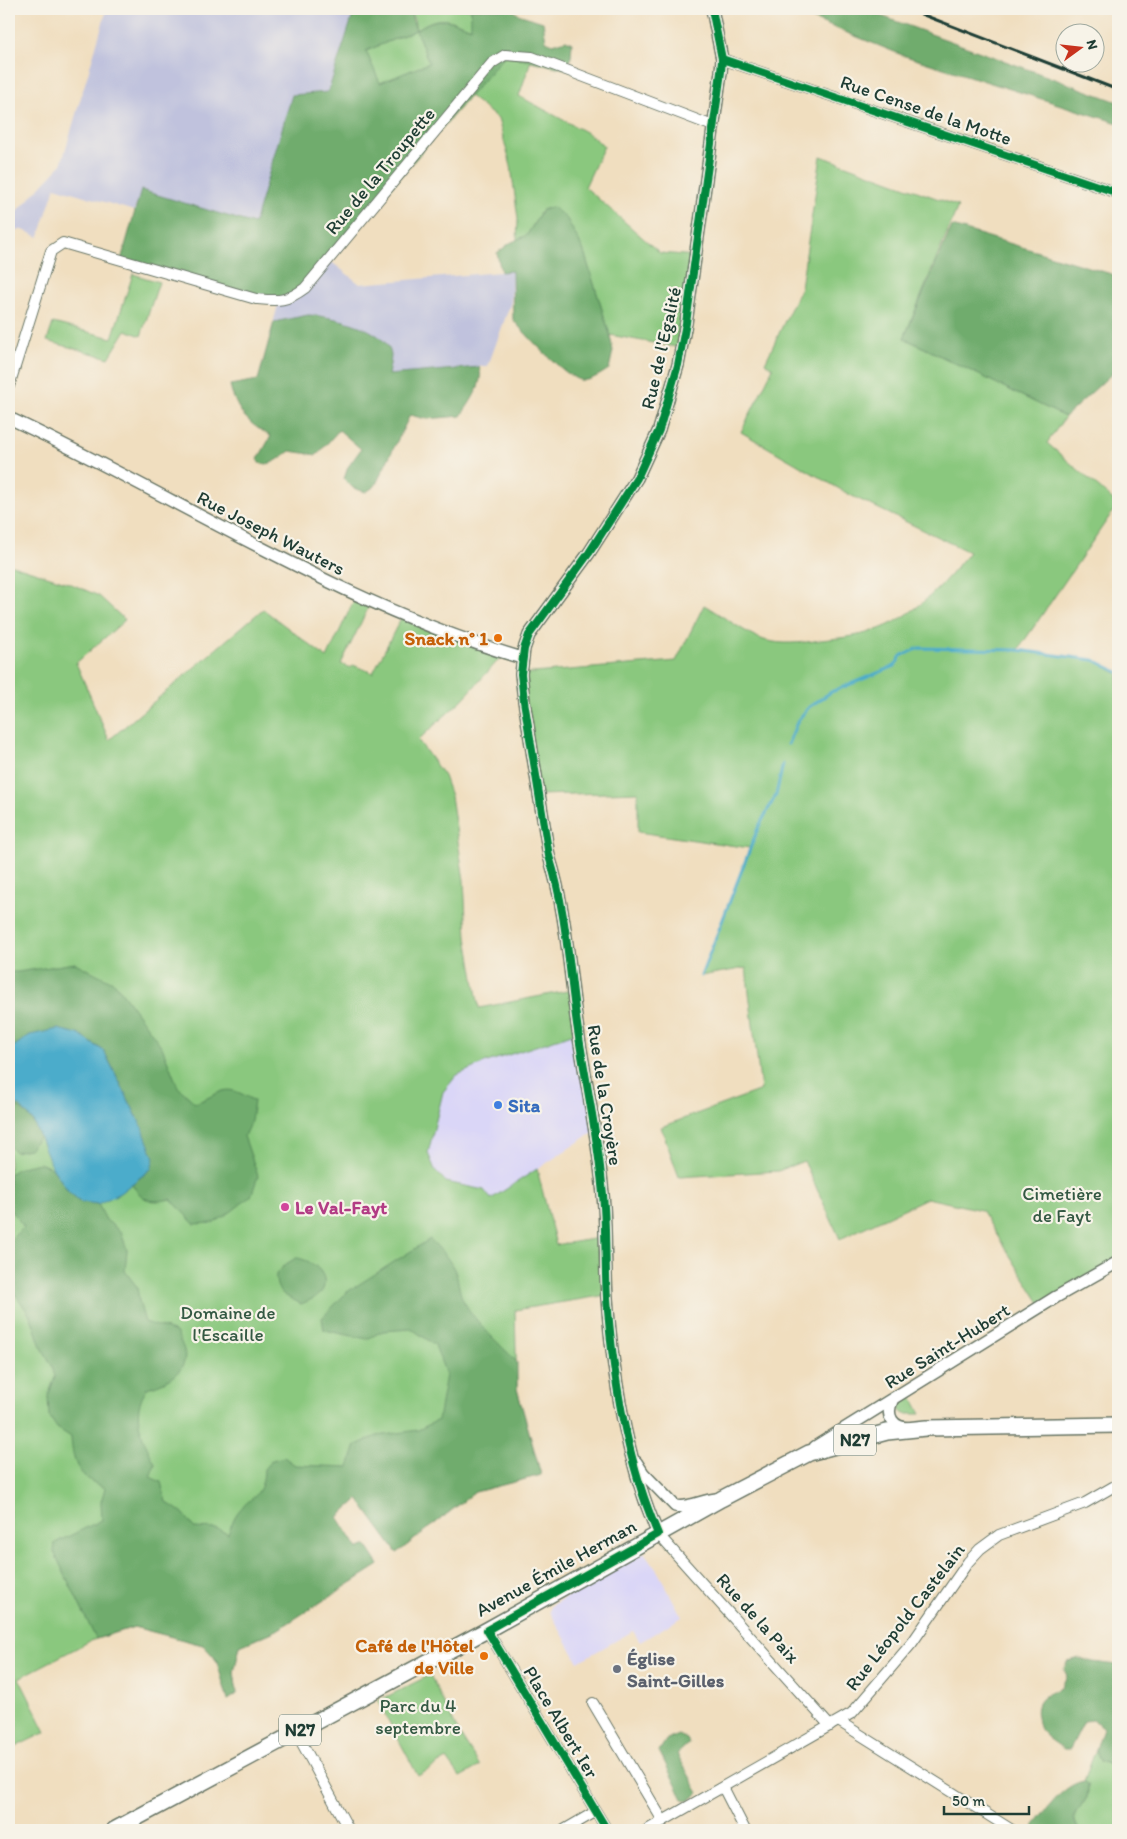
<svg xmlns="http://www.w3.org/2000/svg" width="1127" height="1839" font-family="Itim,sans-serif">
	<rect width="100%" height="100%" fill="#f7f3e8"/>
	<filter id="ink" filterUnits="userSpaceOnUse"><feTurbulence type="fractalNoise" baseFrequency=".02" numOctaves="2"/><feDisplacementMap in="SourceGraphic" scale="10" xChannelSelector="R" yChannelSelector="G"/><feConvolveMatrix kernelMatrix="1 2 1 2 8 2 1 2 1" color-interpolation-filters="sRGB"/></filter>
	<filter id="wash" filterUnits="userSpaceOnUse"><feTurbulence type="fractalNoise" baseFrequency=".0096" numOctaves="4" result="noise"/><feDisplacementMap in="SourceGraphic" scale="20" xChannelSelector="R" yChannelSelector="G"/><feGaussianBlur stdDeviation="1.12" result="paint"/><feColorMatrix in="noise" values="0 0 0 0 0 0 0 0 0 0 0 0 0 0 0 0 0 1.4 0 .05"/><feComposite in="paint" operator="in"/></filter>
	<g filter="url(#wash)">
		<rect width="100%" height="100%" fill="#f0debf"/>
		<g fill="#dad6f7">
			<polygon points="578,1032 595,1131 491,1200 484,1190 446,1182 435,1170 428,1153 443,1092 457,1075 487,1062"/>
			<polygon points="644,1552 658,1572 682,1617 640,1642 633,1631 578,1662 550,1612 551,1606"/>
		</g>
		<g fill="#c0c2dd">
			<polygon points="107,9 355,9 328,93 292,95 254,224 141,191 134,211 55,187 39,237 23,230 9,230 9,220 61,165"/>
			<polygon points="329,260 360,284 512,271 511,302 488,366 388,375 258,380 279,301"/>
		</g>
		<g fill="#8ac87e" stroke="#548259">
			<path d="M409,9H471L472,28C447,19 439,14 416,30L429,63L379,84L366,51L416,30L414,19Z"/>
			<polygon points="505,55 532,57 519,96 589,134 604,146 585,187 660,253 696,256 681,348 610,335 583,249 542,210 527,235 517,240 518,219 511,166 498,119 467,94"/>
			<path d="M821,156L958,206L904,338L1065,417L1047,443L1118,504L1018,650L1094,660L1118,674V1262L1042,1306L981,1210L927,1198L840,1239L804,1161L778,1171L679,1177L661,1127L761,1090L746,968L701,976L750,848L638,832V792L539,795L521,674L676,661L704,605C720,614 748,635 764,640C781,645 802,643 821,640C838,638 856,637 873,631C913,619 944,584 969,552L850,495L741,432L773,368L765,363L801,287Z"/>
			<polygon points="133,274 159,282 141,336 126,330 109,358 47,341 53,323 112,338"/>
			<path d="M9,564L69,583L99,596L125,620L76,663L109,740L263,609L327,658L356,596L371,602L341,664L351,668L353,665L373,673L402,616L505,653L462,700L418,740L444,776L451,796L464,880L467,937L479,1008L572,990L578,1032L487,1062L457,1075L443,1092L428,1153L435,1170L446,1182L484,1190L491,1199L537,1169L556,1245L605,1237L607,1295L515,1310L517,1389L541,1475L475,1492L397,1553L358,1499L338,1517L358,1549L366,1545L379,1565L277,1630L240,1646L234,1672L237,1694L228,1700C223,1680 220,1658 203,1645L134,1627L90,1641L19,1678L46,1732L9,1750Z"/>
			<polygon points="911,1395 921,1414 904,1414 899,1410 902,1400"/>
			<polygon points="430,1675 459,1733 480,1766 460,1777 447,1759 418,1776 378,1701"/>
			<path d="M1096,1749L1100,1761L1110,1765H1118V1830H1079C1068,1811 1080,1812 1087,1797C1088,1794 1088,1788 1088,1784L1084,1781Z"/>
		</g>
		<g fill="#6fac6d" stroke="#477450" fill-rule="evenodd">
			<path d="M355,9H409L416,30C438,15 448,19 471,28V9H512L518,14L543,22L546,41L553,44L566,40L572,43L571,57L565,69L505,55L305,288L279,301L121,260L141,190L254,224L292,95L328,92ZM416,30L429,63L380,83L366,51Z"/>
			<polygon points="788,9 862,9 1118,102 1118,123 902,55"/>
			<path d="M553,207L567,219L583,249L610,335L613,351L609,369C601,374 590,382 580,380C565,377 525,333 513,320L512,271L501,272L497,253L510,243L527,235L542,210Z"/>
			<polygon points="952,226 1118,276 1118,368 1065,417 904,338"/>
			<path d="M308,315C330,316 387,327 391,355C391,361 389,369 388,375L479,367C485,383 470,402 461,416L426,419L410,415L375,486L366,492L353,488L344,479L348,467L361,449L339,430L317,455L290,451C280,458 271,467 259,463L258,459L271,436C248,424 236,411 230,385L258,380L274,322Z"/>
			<path d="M75,963L115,983L162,1047L178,1087L195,1103C224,1093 223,1081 254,1101L251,1121L244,1136L258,1176L251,1196L232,1211L214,1223L194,1224L171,1199C152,1203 143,1202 132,1184L151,1169L142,1127L104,1051L78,1034L30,1035L9,1050V972H18Z"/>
			<path d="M9,1104C26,1108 33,1120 40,1136L29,1149L15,1152L9,1146Z"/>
			<path d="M40,1163L53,1169L69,1192L81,1202L98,1204L106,1220L121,1232L127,1250L125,1271L137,1287L139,1301L145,1322L176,1332C179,1338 182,1344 184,1350C190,1372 163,1384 147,1388C129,1414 143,1439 155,1464L150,1477L161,1482L166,1502L184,1514L194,1528L217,1529L228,1534C231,1527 233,1518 238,1512C253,1494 263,1497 264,1469L272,1460L284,1457L295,1465L349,1467L356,1445L377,1436L418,1430L438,1420L446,1375L435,1345L412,1329L383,1331L367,1339L324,1330L322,1318L347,1292L430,1239C439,1248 448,1257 454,1269C459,1279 458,1291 464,1302C478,1326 498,1342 517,1362V1389L541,1475L475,1492L397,1553L358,1499L338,1517L358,1549L366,1545L379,1565L277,1630L240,1646L234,1672L237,1694L228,1700L216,1659L203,1645L134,1627L96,1639L54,1552L55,1543L102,1520L101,1502L105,1488C78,1477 73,1465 71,1437L57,1428L49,1416L48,1396L55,1377L52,1366L40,1344L31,1317L9,1285V1241L24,1227L9,1208V1174L21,1167Z"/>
			<path d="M296,1258C309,1259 330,1272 323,1289C320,1297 308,1301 301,1304C285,1295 275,1294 276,1274L286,1264Z"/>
			<path d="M1079,1658L1093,1662L1118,1665V1765H1110L1100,1761L1096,1749L1103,1728L1094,1720L1084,1721L1070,1749H1064C1057,1744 1048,1739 1042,1732C1038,1728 1038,1722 1037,1717C1033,1699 1047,1694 1061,1688L1067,1676L1064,1669L1067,1662Z"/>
			<polygon points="679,1735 687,1739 689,1743 677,1754 699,1793 688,1801 683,1799 659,1751 666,1740"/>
			<path d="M1084,1781L1088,1784C1088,1788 1088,1794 1087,1797C1080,1812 1067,1811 1079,1830H1033L1034,1825C1048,1809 1062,1785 1084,1781Z"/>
		</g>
		<polygon fill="#4caccb" stroke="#367480" points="58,1029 78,1034 104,1051 142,1127 154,1158 151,1169 120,1193 98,1204 81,1202 69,1192 53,1169 33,1121 20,1106 9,1104 9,1050 30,1035"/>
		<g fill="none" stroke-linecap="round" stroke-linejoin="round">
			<g stroke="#4caccb" stroke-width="3">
				<polyline points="788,744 798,720 809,707 831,692 895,666 901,656 919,648 1017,650 1094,660 1118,672"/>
				<polyline points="701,976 758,828 776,795 783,764"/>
				<polyline points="1114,1753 1118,1757"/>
			</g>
		</g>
	</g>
	<g filter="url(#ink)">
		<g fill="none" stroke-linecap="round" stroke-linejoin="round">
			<g stroke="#687565" stroke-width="12">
				<g id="minor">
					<polyline points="722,59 1118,193"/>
					<path d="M9,386L51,251L63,243L256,299C279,301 286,302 305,288L492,63L505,55L532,57L713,126"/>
					<polyline points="658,1534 830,1726"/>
					<polyline points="487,1630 607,1830"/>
					<polyline points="593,1703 663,1821"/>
					<polyline points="840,1722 1012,1830"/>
					<polyline points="296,1732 349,1830"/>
					<polyline points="723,1787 745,1830"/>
					<polyline points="564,1830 595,1812"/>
					<polyline points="647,1830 852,1713 912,1643 968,1562 980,1549 999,1535 1085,1503 1118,1484"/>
				</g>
			</g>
			<g stroke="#687565" stroke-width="14">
				<g id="tertiary">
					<path d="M9,418C180,498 339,604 522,658"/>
					<path d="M892,1401C885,1416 893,1428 909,1428"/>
					<polyline points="815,1447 1056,1297 1118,1262"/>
					<path d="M636,1462L643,1473L675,1506C689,1509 702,1500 716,1499"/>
					<path d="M658,1534C626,1460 613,1378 607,1298C605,1268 606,1237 604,1207C600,1148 587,1090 578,1031C569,972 567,913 549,856L524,701L521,674L524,649L529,635L589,553L637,478L659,430L678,365L686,323L721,72L722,59L712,9"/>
				</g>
			</g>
			<g stroke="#687565" stroke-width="18">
				<polyline id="primary" points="114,1830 487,1630 721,1499 809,1453 887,1432 926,1428 1118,1425"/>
			</g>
			<use href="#minor" stroke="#fff" stroke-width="10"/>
			<use href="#tertiary" stroke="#fff" stroke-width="11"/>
			<use href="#primary" stroke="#fff" stroke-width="15"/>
			<polyline stroke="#1f3d34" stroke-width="3" points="908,9 1118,90"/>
			<g stroke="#f7f3e8" stroke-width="11">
				<g id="cycleway">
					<polyline points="722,59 1118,193"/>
					<path d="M607,1830L487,1630L658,1534C626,1460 613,1378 607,1298C605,1268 606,1237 604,1207C600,1148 587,1090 578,1031C569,972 567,913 549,856L524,701L521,674L524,649L529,635L589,553L637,478L659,430L678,365L686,323L721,72L722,59L712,9"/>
				</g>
			</g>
			<use href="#cycleway" stroke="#00873e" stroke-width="8"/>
		</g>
	</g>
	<g fill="#e8710a" stroke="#f7f3e8" stroke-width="2">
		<circle cx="498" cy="638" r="5"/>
		<circle cx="484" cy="1656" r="5"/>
	</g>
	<circle fill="#3f7fe0" stroke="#f7f3e8" stroke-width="2" cx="498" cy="1105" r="5"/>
	<circle fill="#d1479c" stroke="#f7f3e8" stroke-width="2" cx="285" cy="1207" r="5"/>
	<circle fill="#6b7280" stroke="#f7f3e8" stroke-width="2" cx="617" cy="1669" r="5"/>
	<g text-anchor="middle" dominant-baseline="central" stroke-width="4.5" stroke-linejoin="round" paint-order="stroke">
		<g fill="#f7f3e8" stroke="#60746a" stroke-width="1">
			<rect x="834" y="1424.5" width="42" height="31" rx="4"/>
			<rect x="279" y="1714.5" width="42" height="31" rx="4"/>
		</g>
		<g font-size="18" font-weight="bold" fill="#1f3d34">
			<text x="855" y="1440">N27</text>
			<text x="300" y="1730">N27</text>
		</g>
		<g font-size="19" fill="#1f3d34" stroke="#f7f3e8">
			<text transform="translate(926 110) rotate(19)">Rue Cense de la Motte</text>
			<text transform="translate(380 171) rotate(-50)">Rue de la Troupette</text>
			<text transform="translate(661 348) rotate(-77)">Rue de l'Egalité</text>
			<text transform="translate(271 533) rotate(27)">Rue Joseph Wauters</text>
			<text transform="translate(605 1095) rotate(81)">Rue de la Croyère</text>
			<text transform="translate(947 1346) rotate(-32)">Rue Saint-Hubert</text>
			<text transform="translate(556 1568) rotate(-29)">Avenue Émile Herman</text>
			<text transform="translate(905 1617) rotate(-52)">Rue Léopold Castelain</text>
			<text transform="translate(758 1618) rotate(48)">Rue de la Paix</text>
			<text transform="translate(561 1722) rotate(59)">Place Albert Ier</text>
		</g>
		<g font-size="19" font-weight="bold" fill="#c56008" stroke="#f7f3e8" text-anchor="end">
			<text x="488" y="638">Snack n° 1</text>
			<text x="474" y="1645">Café de l'Hôtel<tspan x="474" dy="22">de Ville</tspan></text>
		</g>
		<g font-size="19" font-weight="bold" fill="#366cbe" stroke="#f7f3e8" text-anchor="start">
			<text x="508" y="1105">Sita</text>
		</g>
		<g font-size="19" fill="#345943" stroke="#f7f3e8">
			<text x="1062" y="1193">Cimetière<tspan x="1062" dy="22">de Fayt</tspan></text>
			<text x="228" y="1312">Domaine de<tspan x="228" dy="22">l'Escaille</tspan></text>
			<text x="418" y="1705">Parc du 4<tspan x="418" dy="22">septembre</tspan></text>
		</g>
		<g font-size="19" font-weight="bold" fill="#b23c85" stroke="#f7f3e8" text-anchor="start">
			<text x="295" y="1207">Le Val-Fayt</text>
		</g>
		<g font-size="19" font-weight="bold" fill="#5b616d" stroke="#f7f3e8" text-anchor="start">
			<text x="627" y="1658">Église<tspan x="627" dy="22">Saint-Gilles</tspan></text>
		</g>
	</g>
	<rect width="1127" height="1839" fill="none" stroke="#f7f3e8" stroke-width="30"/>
	<g transform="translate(1080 48) rotate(75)"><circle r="24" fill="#f7f3e8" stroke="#a1aaa0"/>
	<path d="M0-4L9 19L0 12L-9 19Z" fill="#c8321e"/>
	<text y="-8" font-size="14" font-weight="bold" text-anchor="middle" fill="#1f3d34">N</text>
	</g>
	<path d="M944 1806v8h85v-8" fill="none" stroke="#1f3d34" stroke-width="2.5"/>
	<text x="952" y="1806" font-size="15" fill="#1f3d34" stroke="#f7f3e8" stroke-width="4" paint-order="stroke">50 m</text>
</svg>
